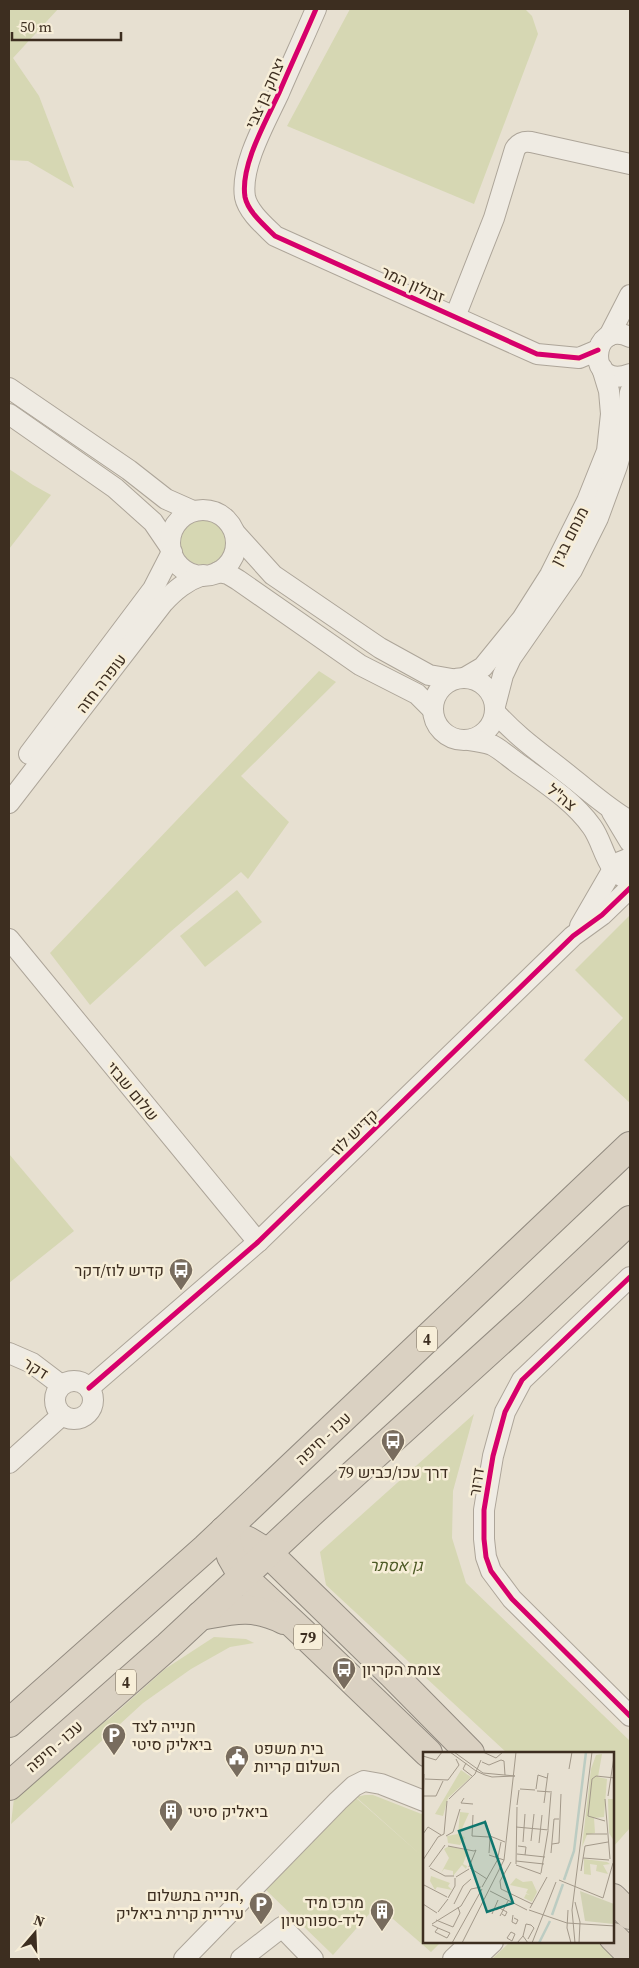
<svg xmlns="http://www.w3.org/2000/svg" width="639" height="1968" font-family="'Source Serif 4',Heebo,serif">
	<rect width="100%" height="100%" fill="#e7e0d1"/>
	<g fill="#d6d7b3">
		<polygon points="9,9 58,9 13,58 39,96 74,188 28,161 9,160"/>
		<polygon points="350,9 525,9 532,16 538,34 474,204 287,126"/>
		<polygon points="9,469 33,485 51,495 9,549"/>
		<circle cx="203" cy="542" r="23"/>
		<polygon points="319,671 336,682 241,776 289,822 248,879 241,872 170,932 90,1005 50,953"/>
		<polygon points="237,890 262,922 205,967 180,936"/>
		<polygon points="630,915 630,1103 584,1060 623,1018 575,970"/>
		<polygon points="9,1154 74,1231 9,1283"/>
		<polygon points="474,1414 453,1491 452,1538 466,1583 630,1741 630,1828 613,1847 613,1753 507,1753 326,1585 320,1552"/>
		<polygon points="214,1637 246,1639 254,1643 230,1647 191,1669 143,1703 11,1824 14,1798 81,1734 109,1719 165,1669"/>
		<polygon points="365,1795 373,1795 424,1815 424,1942 441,1942 431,1952 377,1905 333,1955 265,1889 355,1797 422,1856 356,1797"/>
		<polygon points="510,1942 608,1942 627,1959 492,1959"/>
	</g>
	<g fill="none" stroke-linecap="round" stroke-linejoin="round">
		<g stroke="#ada599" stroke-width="22">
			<g id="minor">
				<path d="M316,9C304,37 291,65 279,93C266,121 240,166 245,197C248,212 265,226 275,236L537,354L579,358L598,350"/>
				<path d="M455,317L494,218L515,149C519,143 523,141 531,142L630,164"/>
				<polyline points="609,336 630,295"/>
				<path d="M630,337C590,318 585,391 630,374"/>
				<polyline points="9,388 129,470 166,499 193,511"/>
				<polyline points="9,414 115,488 153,522 170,547"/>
				<circle cx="203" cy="543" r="33"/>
				<polyline points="235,533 273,575 380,648 429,675 452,679"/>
				<polyline points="218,572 228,574 238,580 360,665 417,694 432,709"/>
				<polyline points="466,677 483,667 522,619 550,575 587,501 607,451 611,414 609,391 602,368"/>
				<circle cx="464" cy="709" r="31"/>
				<polyline points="495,706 503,675 511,658 572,570 598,518 617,466 625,438 630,392"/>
				<path d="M495,712C517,737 545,756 571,777C590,792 609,809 630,821"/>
				<path d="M469,740C477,741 484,742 492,745C500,749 509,757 516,762C542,781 573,800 592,827C605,845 605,873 630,880"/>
				<polyline points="29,754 153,589 172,552"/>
				<path d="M9,803L163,603C175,590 186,581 203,575"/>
				<polyline points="612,812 630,842"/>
				<polyline points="580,926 613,869 620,862 630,858"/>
				<polyline points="9,939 258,1242"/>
				<polyline points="630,1277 522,1380 505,1412 493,1456 484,1510 484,1539 486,1557 491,1571 512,1599 630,1716"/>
				<polyline points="9,1353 32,1363 61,1385"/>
				<circle cx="74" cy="1400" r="19"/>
				<polyline points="89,1388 258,1242 573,936 602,915 630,888"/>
				<polyline points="9,1463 62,1415"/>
				<polyline points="184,1959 338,1801 354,1786 364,1781 381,1784 424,1801"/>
				<polyline points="241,1959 282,1927 313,1959"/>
				<polyline points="453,1959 471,1942"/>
				<polyline points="475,1959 493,1942"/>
			</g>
		</g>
		<g stroke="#928b80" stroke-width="30">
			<g id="highway">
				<polyline points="224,1531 248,1541 268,1553 393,1675 470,1753"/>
				<polyline points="224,1531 231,1556 243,1577 303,1633 428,1753"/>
				<path d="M200,1616C233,1610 252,1604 284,1620"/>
				<polyline points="9,1723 206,1548 630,1146"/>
				<polyline points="9,1786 168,1646 314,1510 531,1313 630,1220"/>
				<polyline points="613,1898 630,1915"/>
				<polyline points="613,1937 630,1954"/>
			</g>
		</g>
		<use href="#minor" stroke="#efebe3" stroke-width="20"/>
		<use href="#highway" stroke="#dad1c2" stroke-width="28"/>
		<g stroke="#f7eed8" stroke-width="8">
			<g id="cycleway">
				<path d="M316,9C304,37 291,65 279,93C266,121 240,166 245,197C248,212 265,226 275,236L537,354L579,358L598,350"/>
				<polyline points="630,1277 522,1380 505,1412 493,1456 484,1510 484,1539 486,1557 491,1571 512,1599 630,1716"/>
				<polyline points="89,1388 258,1242 573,936 602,915 630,888"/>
			</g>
		</g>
		<use href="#cycleway" stroke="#d6006c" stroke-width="5"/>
	</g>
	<defs>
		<g id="bus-pin" transform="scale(1.25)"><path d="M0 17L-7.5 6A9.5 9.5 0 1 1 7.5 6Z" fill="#786c5e" stroke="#f7eed8"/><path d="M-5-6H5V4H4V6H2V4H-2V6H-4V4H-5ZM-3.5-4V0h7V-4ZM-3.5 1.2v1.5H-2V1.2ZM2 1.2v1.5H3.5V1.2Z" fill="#fff"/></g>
		<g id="parking-pin" transform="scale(1.25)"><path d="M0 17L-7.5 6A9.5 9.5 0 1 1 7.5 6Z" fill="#786c5e" stroke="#f7eed8"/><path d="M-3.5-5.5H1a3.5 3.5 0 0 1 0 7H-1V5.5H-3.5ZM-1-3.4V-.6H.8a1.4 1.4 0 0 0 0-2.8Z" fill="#fff"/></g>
		<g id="civic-pin" transform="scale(1.25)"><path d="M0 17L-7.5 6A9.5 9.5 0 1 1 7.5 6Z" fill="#786c5e" stroke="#f7eed8"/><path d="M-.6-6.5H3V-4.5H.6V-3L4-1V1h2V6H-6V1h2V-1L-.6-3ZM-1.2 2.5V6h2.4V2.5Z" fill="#fff"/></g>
		<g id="building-pin" transform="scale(1.25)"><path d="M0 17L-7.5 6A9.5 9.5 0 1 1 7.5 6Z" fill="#786c5e" stroke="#f7eed8"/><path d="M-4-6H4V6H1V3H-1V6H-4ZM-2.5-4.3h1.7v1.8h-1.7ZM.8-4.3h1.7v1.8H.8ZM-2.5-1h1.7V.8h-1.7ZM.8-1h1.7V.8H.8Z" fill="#fff"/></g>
	</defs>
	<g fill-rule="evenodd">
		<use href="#bus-pin" x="181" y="1270"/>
		<use href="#bus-pin" x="393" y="1441"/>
		<use href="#bus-pin" x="344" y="1669"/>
		<use href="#parking-pin" x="114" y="1735"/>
		<use href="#civic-pin" x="237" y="1757"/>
		<use href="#building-pin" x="171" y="1811"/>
		<use href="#parking-pin" x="261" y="1904"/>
		<use href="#building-pin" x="382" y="1911"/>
	</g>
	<g text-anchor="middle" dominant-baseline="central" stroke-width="5" stroke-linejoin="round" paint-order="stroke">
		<g fill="#f7eed8" stroke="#756857" stroke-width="1">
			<rect x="417" y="1326.5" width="20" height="25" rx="4"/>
			<rect x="294" y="1624.5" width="28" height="25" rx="4"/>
			<rect x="116" y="1669.5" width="20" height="25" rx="4"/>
		</g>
		<g font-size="15" font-weight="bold" fill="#3d2e20">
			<text x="427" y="1339">4</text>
			<text x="308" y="1637">79</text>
			<text x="126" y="1682">4</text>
		</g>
		<g font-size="16" fill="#3d2e20" stroke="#f7eed8">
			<text transform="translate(265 93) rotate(-66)">יצחק בן צבי</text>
			<text transform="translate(413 284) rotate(24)">זבולון המר</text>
			<text transform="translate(569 536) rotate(-63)">מנחם בגין</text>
			<text transform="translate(101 683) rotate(-52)">עופרה חזה</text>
			<text transform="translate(562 797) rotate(39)">צה"ל</text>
			<text transform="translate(133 1091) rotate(50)">שלום שבזי</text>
			<text transform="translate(354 1132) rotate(-44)">קדיש לוז</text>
			<text transform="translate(36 1368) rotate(32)">דקר</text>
			<text transform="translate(323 1438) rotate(-43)">עכו - חיפה</text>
			<text transform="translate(476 1482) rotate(-81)">דרור</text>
			<text transform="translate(54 1746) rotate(-41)">עכו - חיפה</text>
		</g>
		<g font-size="16" fill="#3d2e20" stroke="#f7eed8" text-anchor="start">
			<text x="164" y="1270" text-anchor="end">קדיש לוז/דקר</text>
			<text x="393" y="1472" text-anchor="middle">דרך עכו/כביש 79</text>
			<text x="362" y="1669">צומת הקריון</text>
			<text x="132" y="1726">חנייה לצד<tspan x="132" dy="18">ביאליק סיטי</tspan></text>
			<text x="254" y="1748">בית משפט<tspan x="254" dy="18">השלום קריות</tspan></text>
			<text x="188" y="1811">ביאליק סיטי</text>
			<text x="244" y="1895" text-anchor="end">חנייה בתשלום,<tspan x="244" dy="18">עיריית קרית ביאליק</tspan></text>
			<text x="364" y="1902" text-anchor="end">מרכז מיד<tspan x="364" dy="18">ליד-ספורטיון</tspan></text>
		</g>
		<g font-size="16" font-style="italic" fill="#4d5a26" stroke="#f7eed8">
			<text x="396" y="1565">גן אסתר</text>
		</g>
	</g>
	<g transform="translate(423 1752)">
		<rect width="191" height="191" fill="#e7e0d1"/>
		<path d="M179,2L175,25L184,27L181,65L171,66L172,81L164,83L159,95L168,17L173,3ZM38,18L48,25L25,46L20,64L12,62ZM185,47H191V89L186,81ZM37,60L46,61L37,81L42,86L37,93L25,91L24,84L35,82ZM26,94L45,99L40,112L44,114L43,117L39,113L30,124V119L21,117L18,121L26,106L21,97ZM161,107L184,110L187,112L180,113L185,122L173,119L174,113L167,112L168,123L161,122ZM8,124L27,131L25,134L29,138L14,135L12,138L7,129ZM93,126L100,130L109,129L114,140L109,150L101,146L103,142L107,143L103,141L105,137L87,133Z" fill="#d6d7b3"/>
		<path d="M157,139L191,152V172L162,169Z" fill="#d1d1b3"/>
		<path fill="none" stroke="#bcccc2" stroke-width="2.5" d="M141,128L151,99L163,0M129,163L140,132M116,191L127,169"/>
		<path fill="none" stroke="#a3998a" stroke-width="1" d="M27,0L53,19L62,23L69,25L92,24L60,21L31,0M60,0L73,6L80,0M0,4L13,8L19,0M78,8L81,9L82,23M59,10L66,13L78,8M43,11L40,17L49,24M146,17L149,0M2,27L25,28L36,13L33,7M97,37L112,38M113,37L115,23L124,26M114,39L129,40M1,44H13L20,29M185,44L191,5M41,46L38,51L50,52M26,47L52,22L58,8M182,47L187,107M121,51L125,21M0,52L1,22M94,53L96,38M50,63L49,84L66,85M62,68L67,84M182,69L165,64L169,27L173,24L192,26M93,75L126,78M125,77L128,41M0,82L5,75L18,83M21,82L24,49M163,82H184M23,84L30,80L37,57M67,84L82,90M108,89L111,62M100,90L102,62M116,91L119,63M129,92L136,91L138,42M25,94L51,99M95,94L103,95L102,103M66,101L67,86M128,101L131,67H136M94,102L122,105M66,103L81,108M75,105L78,90M160,106L186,108M0,108L15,85L21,82M93,109L121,112M88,110L77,129L78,137L109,152M93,112L94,55M93,113L118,122M6,115L22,93M46,115L53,98L51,99M7,116L22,124H31M47,116L64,127M158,119L162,94L185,90M118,121L125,79M33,125L46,117M136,128L180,146M1,133L24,145M59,135L75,107L72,104M67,139L104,158M25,146L32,134V126M180,146L190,111M152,150L157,170L156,191M0,152L14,161M31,152L40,134L48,127M77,156L73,158L75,155L80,158L84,160L82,164L79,162M107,156L124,125M106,158L144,171L192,174M145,158L144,176L148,191M15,160L25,147M69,162L75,148M90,163L89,170L93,172L95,168L91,166M77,164L85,149M13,168L30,175L37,161L35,155M9,172L38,154L48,137L58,135M9,173L15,176L27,181L24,186L12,180L15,176M86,183L84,186L89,189L92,182L88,180L86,183M100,184L103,172L108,173L111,176L105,187M29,191L59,137M39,191L81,108L93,0M94,191L100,184L105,191M109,191L133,130M152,191L149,158L169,0"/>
		<path fill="#0f766e" fill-opacity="0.15" stroke="#0f766e" stroke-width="2.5" d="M62,70L90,151L64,160L36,79Z"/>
		<rect width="191" height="191" fill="none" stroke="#3d2e20" stroke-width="2.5"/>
	</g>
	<rect width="639" height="1968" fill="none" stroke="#3d2e20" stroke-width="20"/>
	<g transform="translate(35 1933) rotate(19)" stroke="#f7eed8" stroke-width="4" paint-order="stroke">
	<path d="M0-4L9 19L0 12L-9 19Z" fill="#3d2e20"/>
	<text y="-8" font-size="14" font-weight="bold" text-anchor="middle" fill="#3d2e20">N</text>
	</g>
	<path d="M12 32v8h109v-8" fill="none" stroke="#3d2e20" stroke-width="2.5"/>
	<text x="20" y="32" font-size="15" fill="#3d2e20" stroke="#f7eed8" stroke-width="4" paint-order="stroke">50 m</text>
</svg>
